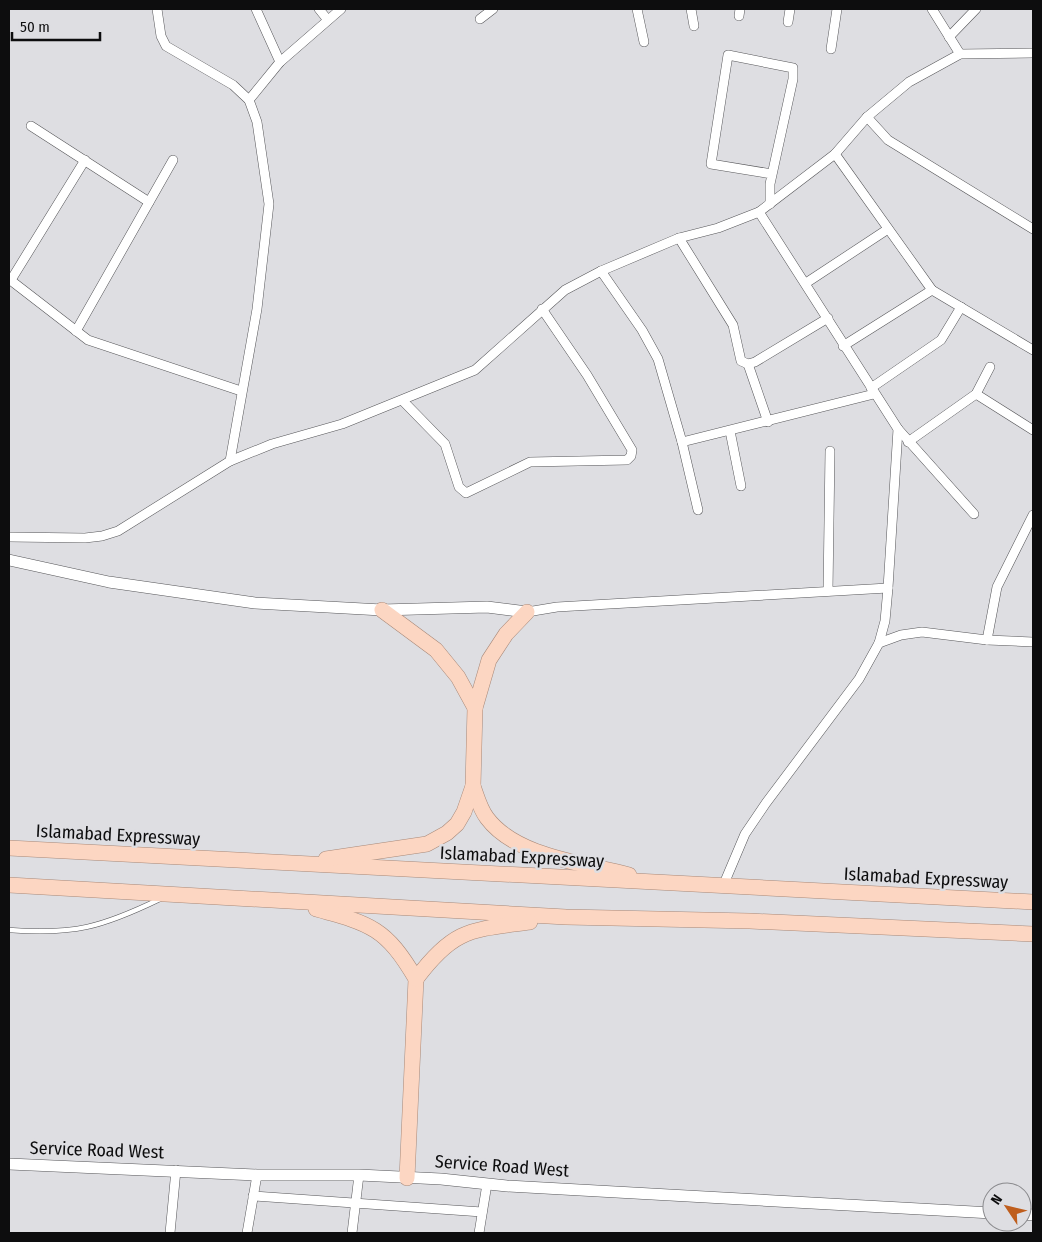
<svg xmlns="http://www.w3.org/2000/svg" width="1042" height="1242" font-family="'Fira Sans Condensed',sans-serif">
	<rect width="100%" height="100%" fill="#dedee2"/>
	<g fill="none" stroke-linecap="round" stroke-linejoin="round">
		<g stroke="#565659" stroke-width="5.5">
			<path id="service" d="M9,930C74,935 102,927 160,899"/>
		</g>
		<g stroke="#565659" stroke-width="10">
			<g id="minor">
				<polyline points="157,9 161,36 166,46 233,85 249,100 257,122 269,204 257,309 230,461"/>
				<polyline points="256,9 280,62"/>
				<polyline points="319,9 327,19"/>
				<polyline points="637,9 644,42"/>
				<polyline points="691,9 694,26"/>
				<polyline points="932,9 960,54"/>
				<polyline points="739,16 740,9"/>
				<polyline points="480,19 493,9"/>
				<polyline points="788,22 790,9"/>
				<polyline points="949,37 976,9"/>
				<polyline points="831,49 837,9"/>
				<polyline points="249,100 280,62 341,9"/>
				<polyline points="867,117 888,140 1033,229"/>
				<polyline points="31,126 149,202"/>
				<polyline points="835,154 932,290 1033,350"/>
				<polyline points="770,204 770,184 793,79 793,68 728,55 711,164 772,174"/>
				<polyline points="679,238 733,325 741,361 748,364 755,362 828,318"/>
				<polyline points="601,271 642,330 658,359 682,442 698,510"/>
				<polyline points="9,279 88,340 241,391"/>
				<polyline points="11,280 85,160"/>
				<polyline points="806,283 888,229"/>
				<polyline points="76,331 173,160"/>
				<polyline points="843,346 932,290"/>
				<polyline points="748,364 768,422"/>
				<polyline points="871,388 941,340 961,307"/>
				<polyline points="976,394 1033,430"/>
				<polyline points="403,401 445,444 459,487 466,493 530,462 627,460 631,456 632,450 587,375 542,309"/>
				<polyline points="898,429 974,514"/>
				<polyline points="730,431 741,486"/>
				<polyline points="682,442 874,394"/>
				<polyline points="908,442 976,394 990,367"/>
				<polyline points="9,537 85,538 102,536 118,531 230,461 272,444 342,424 475,370 565,290 601,271 679,238 718,228 759,212 835,154 867,117 909,82 960,54 1033,53"/>
				<polyline points="828,591 830,451"/>
				<polyline points="527,612 557,607 888,588"/>
				<polyline points="987,640 997,587 1033,515"/>
				<polyline points="879,643 901,635 922,632 987,640 1033,642"/>
				<polyline points="723,886 745,834 766,803 859,679 879,643 885,621 888,588 898,429 759,212"/>
				<polyline points="253,1196 482,1212"/>
				<polyline points="170,1233 176,1170"/>
				<polyline points="247,1233 257,1175"/>
				<polyline points="352,1233 359,1175"/>
				<polyline points="479,1233 487,1184"/>
			</g>
		</g>
		<g stroke="#565659" stroke-width="12">
			<g id="tertiary">
				<polyline points="9,560 109,582 255,603 382,610 487,607 527,612"/>
				<polyline points="9,1164 257,1175 359,1175 441,1179 507,1186 992,1213"/>
				<polyline points="1022,1214 1033,1215"/>
			</g>
		</g>
		<g stroke="#a88979" stroke-width="16">
			<g id="trunk">
				<polyline points="475,708 489,660 506,634 527,612"/>
				<path d="M473,786C477,797 480,809 487,818C516,857 584,863 629,875"/>
				<polyline points="9,848 1033,902"/>
				<polyline points="326,859 427,844 447,833 457,824 464,812 473,786 475,708 458,677 436,650 382,610"/>
				<polyline points="9,885 566,917 750,921 1033,934"/>
				<path d="M316,909C371,924 386,928 416,979L407,1178"/>
				<path d="M416,979C454,928 471,930 530,922"/>
			</g>
		</g>
		<use href="#service" stroke="#fff" stroke-width="4.5"/>
		<use href="#minor" stroke="#fff" stroke-width="9"/>
		<use href="#tertiary" stroke="#fff" stroke-width="11"/>
		<use href="#trunk" stroke="#fcd6c2" stroke-width="15"/>
	</g>
	<g text-anchor="middle" dominant-baseline="central" stroke-width="5" stroke-linejoin="round" paint-order="stroke">
		<g font-size="18" fill="#0d0d0e" stroke="#dedee2">
			<text transform="translate(118 835) rotate(3)">Islamabad Expressway</text>
			<text transform="translate(522 857) rotate(3)">Islamabad Expressway</text>
			<text transform="translate(926 878) rotate(3)">Islamabad Expressway</text>
			<text transform="translate(97 1150) rotate(2)">Service Road West</text>
			<text transform="translate(502 1166) rotate(4)">Service Road West</text>
		</g>
	</g>
	<rect width="1042" height="1242" fill="none" stroke="#0d0d0e" stroke-width="20"/>
	<g transform="translate(1007 1207) rotate(305)"><circle r="24" fill="#dedee2" stroke="#8a8a8d"/>
	<path d="M0-4L9 19L0 12L-9 19Z" fill="#bf5e1d"/>
	<text y="-8" font-size="14" font-weight="bold" text-anchor="middle" fill="#0d0d0e">N</text>
	</g>
	<path d="M12 32v8h88v-8" fill="none" stroke="#0d0d0e" stroke-width="2.5"/>
	<text x="20" y="32" font-size="15" fill="#0d0d0e" stroke="#dedee2" stroke-width="4" paint-order="stroke">50 m</text>
</svg>
